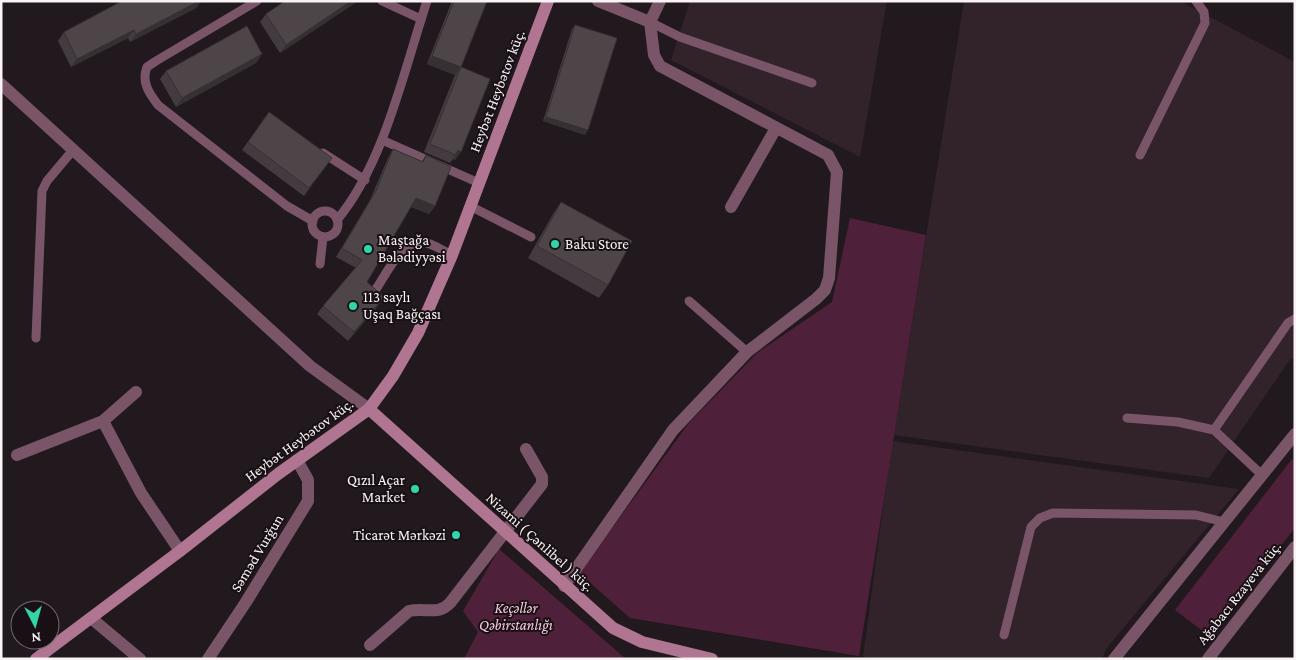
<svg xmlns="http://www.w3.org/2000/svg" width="1296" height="660" font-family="'Crimson Pro',serif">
	<rect width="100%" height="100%" fill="#21191d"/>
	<g fill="#312329">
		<polygon points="690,1 887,1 860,157 671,60"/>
		<polygon points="964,1 1180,1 1295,62 1295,360 1291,358 1209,478 894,435"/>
		<polygon points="892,441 1239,489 1106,649 1102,659 871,659 863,657"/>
	</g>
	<g fill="#4f2039">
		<polygon points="850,218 926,235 859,656 630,618 579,573 689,423 757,353 832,302"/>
		<polygon points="1292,459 1295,461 1295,528 1209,636 1175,610"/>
		<polygon points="499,549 626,659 464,659 478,632 463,611"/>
	</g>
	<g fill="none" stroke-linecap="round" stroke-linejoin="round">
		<g stroke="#7a5567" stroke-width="9">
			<path d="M257,1L156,61L147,67C141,82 149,93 158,105L287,206L313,221"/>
			<polyline points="382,1 421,19"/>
			<polyline points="650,22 680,37 812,83"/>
			<polyline points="382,140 479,183"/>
			<polyline points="323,153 365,180"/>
			<polyline points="1140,155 1205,23 1204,12 1196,1"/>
			<polyline points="470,206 531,237"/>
			<circle cx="325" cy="224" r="13"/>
			<path d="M337,220C384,164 404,70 427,1"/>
			<polyline points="320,264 323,237"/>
			<path d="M376,289C387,273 401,241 423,242C432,243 443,251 452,255"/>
			<polyline points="689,301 747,352"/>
			<polyline points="36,338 42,191 47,181 73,150"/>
			<polyline points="1127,418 1178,422 1214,430 1262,475"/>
			<polyline points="1214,430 1288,323 1295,319"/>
			<polyline points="1004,635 1031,527 1040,518 1053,513 1196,515 1224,522"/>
		</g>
		<g stroke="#7a5567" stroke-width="12">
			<polyline points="650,22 660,1"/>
			<polyline points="1,84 310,366 369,409"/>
			<polyline points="731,207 776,128"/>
			<polyline points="103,421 141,493 180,551"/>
			<polyline points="17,455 103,421 136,392"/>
			<polyline points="564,586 673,430 747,352 816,299 825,290 829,278 837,172 828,155 660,66 654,55 650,22 598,1"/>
			<polyline points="91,618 140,659"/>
			<path d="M370,645L409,611C425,607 438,616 450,603L542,484V477L526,449"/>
			<polyline points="208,659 246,602 308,501 308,480 297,460"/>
			<polyline points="1114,659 1295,434"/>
		</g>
		<polyline stroke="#7a5567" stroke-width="12" points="1208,659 1295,547"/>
		<g stroke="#b07691" stroke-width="12">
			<polyline points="369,409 613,628 642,642 712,659"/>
			<polyline points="36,659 180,551 278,474 369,409 393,376 418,333 452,255 548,1"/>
		</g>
	</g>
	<g fill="#433b3f">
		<polygon points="122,1 201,1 196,8 130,42 128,38 71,67 58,41 64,32"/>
		<polygon points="358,1 280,53 260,22 266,14"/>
		<polygon points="452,1 487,1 461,67 490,79 455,160 453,159 450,163 424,152 455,75 427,64"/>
		<polygon points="575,25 585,135 543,121 572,29"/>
		<polygon points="262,54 256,63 176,107 160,79 166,71"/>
		<polygon points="269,112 326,166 304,196 242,150"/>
		<polygon points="393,149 422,161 426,155 435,206 429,214 411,207 367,282 378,306 348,341 317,314 323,306 356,268 336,257 370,200 388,158"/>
		<polygon points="561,202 608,285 599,298 528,258 553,214"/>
	</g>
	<g fill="#373033">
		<polygon points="199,1 201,1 196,8 130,42 136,34"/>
		<polygon points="351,1 358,1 280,53 286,45"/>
		<polygon points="134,30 128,38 71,67 77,59"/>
		<polygon points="262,54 256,63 176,107 182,98"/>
		<polygon points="432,56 461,67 455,75 427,64"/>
		<polygon points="546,117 588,130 585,135 543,121"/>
		<polygon points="458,150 461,152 455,160 453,159"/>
		<polygon points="416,198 435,206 429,214 410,206"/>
		<polygon points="384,297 378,306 348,341 354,332"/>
	</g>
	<g fill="#4e4549" stroke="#373033">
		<polygon points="122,1 199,1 136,34 134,30 77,59 64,32"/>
		<polygon points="285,1 351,1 286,45 266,14"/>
		<polygon points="454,1 487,1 461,67 432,56"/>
		<polygon points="575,25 617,38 588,130 546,117"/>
		<polygon points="247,26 262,54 182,98 166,71"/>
		<polygon points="461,67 490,79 461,152 458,150 456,155 430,144"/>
		<polygon points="269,112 332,158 309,188 248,142"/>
		<polygon points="393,149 423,162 426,155 451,167 435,206 416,198 367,282 384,297 354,332 323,306 362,260 342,248 376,191"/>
		<polygon points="561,202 632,241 608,285 537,246"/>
	</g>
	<g fill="#32d4a9" stroke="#181014" stroke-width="2">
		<circle cx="555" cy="244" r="5"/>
		<circle cx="368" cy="249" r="5"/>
		<circle cx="353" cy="306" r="5"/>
		<circle cx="415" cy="489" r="5"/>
		<circle cx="456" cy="535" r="5"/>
	</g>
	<g text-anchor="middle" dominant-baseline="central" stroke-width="4" stroke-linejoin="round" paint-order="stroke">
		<g font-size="15" fill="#f9f3f6" stroke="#181014">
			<text transform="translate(497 91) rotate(-69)">Heybət Heybətov küç.</text>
			<text transform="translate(299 440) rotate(-36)">Heybət Heybətov küç.</text>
			<text transform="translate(540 542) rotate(42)">Nizami ( Çənlibel ) küç.</text>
			<text transform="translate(257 553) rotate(-59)">Səməd Vurğun</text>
			<text transform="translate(1239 593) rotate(-52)">Ağabacı Rzayeva küç.</text>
		</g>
		<g font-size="15" fill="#f9f3f6" stroke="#181014" text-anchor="start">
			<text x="378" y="240">Maştağa<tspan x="378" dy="17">Bələdiyyəsi</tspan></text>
			<text x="565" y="244">Baku Store</text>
			<text x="363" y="297">113 saylı<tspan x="363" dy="17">Uşaq Bağçası</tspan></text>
			<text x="405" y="480" text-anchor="end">Qızıl Açar<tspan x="405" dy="17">Market</tspan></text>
			<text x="446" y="535" text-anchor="end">Ticarət Mərkəzi</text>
		</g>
		<g font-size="15" font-style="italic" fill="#f8c9de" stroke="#181014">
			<text x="516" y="608">Keçəllər<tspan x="516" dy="17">Qəbirstanlığı</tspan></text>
		</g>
	</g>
	<rect width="1296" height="660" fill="none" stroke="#f9f3f6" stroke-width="5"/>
	<g transform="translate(35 625) rotate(174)"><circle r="24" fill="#181014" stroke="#726b6e"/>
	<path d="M0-4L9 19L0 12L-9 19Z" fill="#32d4a9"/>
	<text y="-8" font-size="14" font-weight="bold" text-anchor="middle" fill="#f9f3f6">N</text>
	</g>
</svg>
